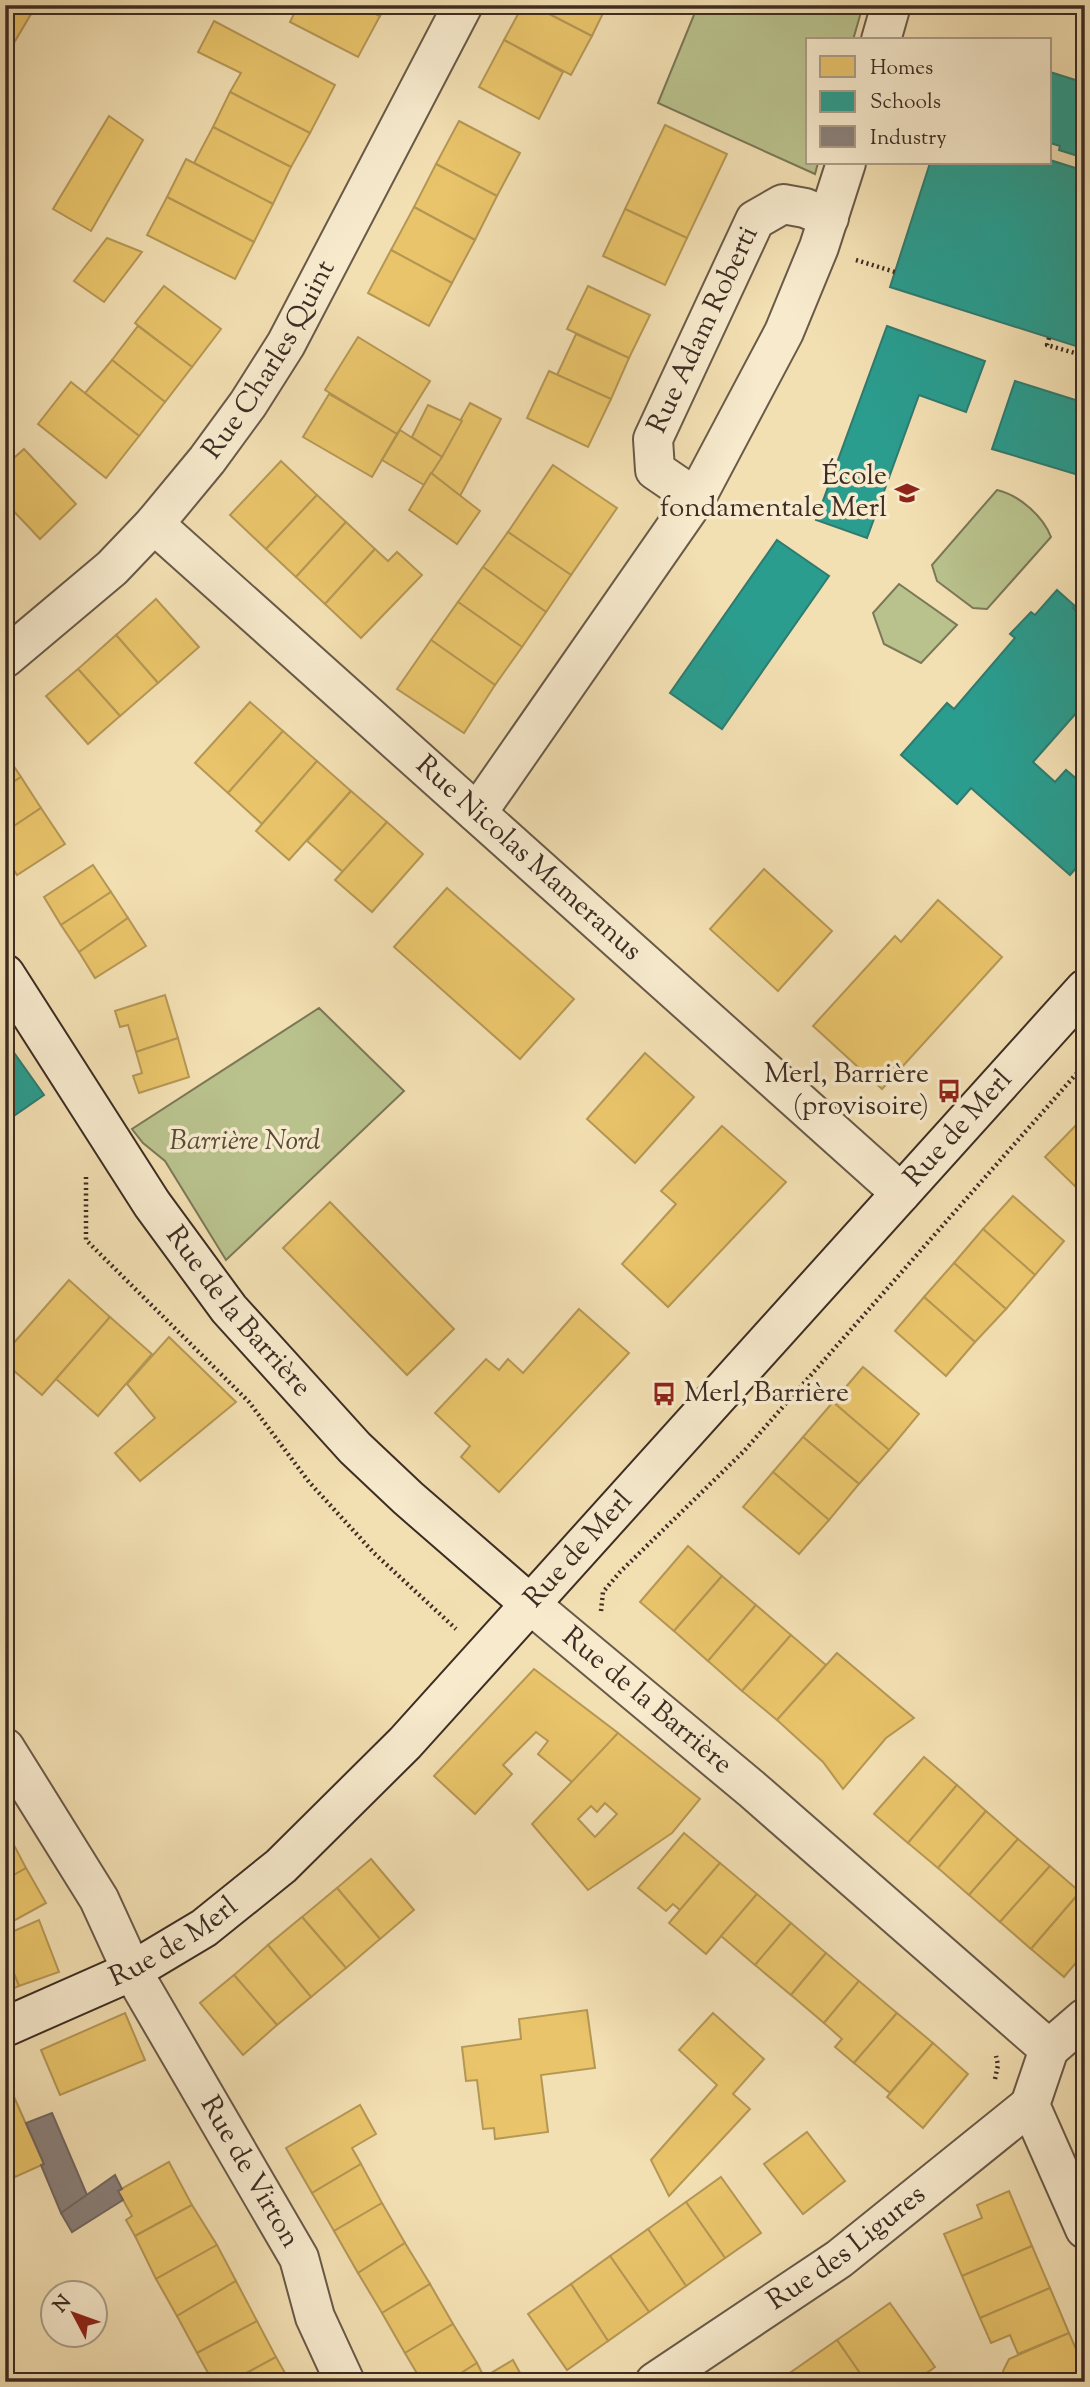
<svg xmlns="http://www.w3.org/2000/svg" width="1090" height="2387" font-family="'Sorts Mill Goudy',serif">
	<rect width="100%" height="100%" fill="#f2dfb2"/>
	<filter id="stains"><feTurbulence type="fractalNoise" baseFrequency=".00286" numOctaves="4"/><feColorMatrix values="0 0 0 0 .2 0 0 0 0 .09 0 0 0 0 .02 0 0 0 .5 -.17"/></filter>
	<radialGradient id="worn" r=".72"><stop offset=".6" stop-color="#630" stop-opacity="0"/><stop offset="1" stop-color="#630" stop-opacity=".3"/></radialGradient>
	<g fill="#b9c28d" stroke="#7b7858" stroke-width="2">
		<polygon points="698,5 863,5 853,40 808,40 808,163 818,163 815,174 658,103"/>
		<path d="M997,490C1019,495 1043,516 1051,537L987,609L973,608L937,581L932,565Z"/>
		<polygon points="899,584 957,625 921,663 884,644 873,613"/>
		<polygon points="319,1008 404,1091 226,1260 165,1161 143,1143 132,1129"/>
	</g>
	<g fill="#e9c46a" stroke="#b59755" stroke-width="2" fill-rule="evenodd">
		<polygon points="5,5 17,5 31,14 8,53 5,51"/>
		<polygon points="17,5 36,5 31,14"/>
		<polygon points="298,5 359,5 380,16 358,57 290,22"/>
		<polygon points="359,5 385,5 380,16"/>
		<polygon points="523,5 532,5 592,36 571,75 504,40"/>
		<polygon points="532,5 607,5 592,36"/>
		<polygon points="214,21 335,85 310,133 230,92 241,73 198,52"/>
		<polygon points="504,40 563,72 539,119 479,87"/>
		<polygon points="230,92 310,133 291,167 213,127"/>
		<polygon points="109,116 143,140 91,231 53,209"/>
		<polygon points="459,121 520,153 497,196 436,164"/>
		<polygon points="665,125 727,154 687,238 625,209"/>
		<polygon points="213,127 291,167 273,204 194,163"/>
		<polygon points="186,159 273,204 254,242 167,197"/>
		<polygon points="436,164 497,196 475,240 414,207"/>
		<polygon points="167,197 254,242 235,279 147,235"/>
		<polygon points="414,207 475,240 452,283 391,250"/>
		<polygon points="625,209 687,238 665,285 603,256"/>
		<polygon points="107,238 142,252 104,302 74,281"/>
		<polygon points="391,250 452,283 429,326 368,293"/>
		<polygon points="164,286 221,329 192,367 135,323"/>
		<polygon points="588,286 650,315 629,358 567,329"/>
		<polygon points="138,326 192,367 165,402 112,360"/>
		<polygon points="576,334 629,358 611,399 557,375"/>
		<polygon points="358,337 430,381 397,434 325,390"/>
		<polygon points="112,360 165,402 139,436 85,393"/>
		<polygon points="549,371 611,399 588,447 527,418"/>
		<polygon points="71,382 139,436 106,478 38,424"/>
		<polygon points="329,394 397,434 372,477 303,437"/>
		<polygon points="470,403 501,419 460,496 431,473"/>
		<polygon points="428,405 462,421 442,457 412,437"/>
		<polygon points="400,430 442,457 424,485 382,460"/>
		<polygon points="24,449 76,504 40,539 5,502 5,466"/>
		<polygon points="281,461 317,495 266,549 230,515"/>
		<polygon points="553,465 617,508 571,575 508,532"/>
		<polygon points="431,473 480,511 457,544 409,510"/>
		<polygon points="317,495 346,522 296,577 266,549"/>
		<polygon points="346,522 375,549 325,604 296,577"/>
		<polygon points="508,532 571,575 546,612 483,567"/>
		<polygon points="375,549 388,561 397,552 422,575 361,638 325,604"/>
		<polygon points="483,567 546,612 522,647 458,602"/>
		<polygon points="156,599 199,647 158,683 116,635"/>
		<polygon points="458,602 522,647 495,685 431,640"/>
		<polygon points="116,635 158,683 120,716 78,669"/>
		<polygon points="431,640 495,685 464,733 397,689"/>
		<polygon points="78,669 120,716 88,744 46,696"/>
		<polygon points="250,702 283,731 228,793 195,763"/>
		<polygon points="283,731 317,761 262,824 228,793"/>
		<polygon points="5,753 21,777 5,787"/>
		<polygon points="317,761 351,791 289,860 256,831"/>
		<polygon points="21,777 41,808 5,832 5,787"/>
		<polygon points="351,791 387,822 343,872 307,841"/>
		<polygon points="41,808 65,844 17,875 5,856 5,832"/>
		<polygon points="387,822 423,854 372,912 335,880"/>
		<polygon points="93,865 111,892 61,925 44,897"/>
		<polygon points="764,869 832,931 778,991 710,929"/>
		<polygon points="447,888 574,999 520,1059 394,947"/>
		<polygon points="111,892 128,918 79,952 61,925"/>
		<polygon points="938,900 1002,957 882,1089 813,1026 895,936 901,942"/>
		<polygon points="128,918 146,946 95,978 79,952"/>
		<polygon points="165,995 178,1038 136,1052 128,1025 120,1027 115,1011"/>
		<polygon points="178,1038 189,1077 139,1093 133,1076 142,1073 136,1052"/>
		<polygon points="645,1053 694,1097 635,1163 587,1119"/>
		<polygon points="1085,1116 1085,1196 1045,1157"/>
		<polygon points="722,1126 786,1182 668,1307 622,1264 676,1204 661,1191"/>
		<polygon points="1013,1196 1064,1241 1035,1275 983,1229"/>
		<polygon points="330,1202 454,1329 407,1375 283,1248"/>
		<polygon points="983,1229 1035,1275 1006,1309 954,1263"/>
		<polygon points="954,1263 1006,1309 975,1342 924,1297"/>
		<polygon points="69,1280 110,1317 42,1395 5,1363 5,1353"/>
		<polygon points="924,1297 975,1342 946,1376 895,1331"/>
		<polygon points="579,1309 629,1353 499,1492 461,1457 470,1446 435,1413 486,1359 499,1370 508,1359 523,1373"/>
		<polygon points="110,1317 152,1354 98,1416 56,1379"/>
		<polygon points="169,1337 236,1402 140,1481 115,1453 155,1418 127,1384"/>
		<polygon points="863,1367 919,1414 889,1450 833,1402"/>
		<polygon points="833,1402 889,1450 859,1484 803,1437"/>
		<polygon points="803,1437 859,1484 829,1520 773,1472"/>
		<polygon points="773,1472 829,1520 799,1554 743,1507"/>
		<polygon points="688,1546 722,1576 674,1631 640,1602"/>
		<polygon points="722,1576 756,1605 708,1661 674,1631"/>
		<polygon points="756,1605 791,1635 742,1691 708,1661"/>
		<polygon points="791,1635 826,1665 777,1720 742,1691"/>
		<polygon points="837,1653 914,1718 886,1738 843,1789 823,1762 777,1720"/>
		<polygon points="534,1669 618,1733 573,1783 538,1754 548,1741 536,1732 503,1765 512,1774 475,1814 434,1776"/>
		<path d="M618,1733L700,1799L672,1833L588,1890L532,1824ZM605,1803L617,1814L595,1837L578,1819L591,1806L597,1812Z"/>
		<polygon points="924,1757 957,1785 908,1843 874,1814"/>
		<polygon points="957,1785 986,1811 938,1868 908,1843"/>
		<polygon points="986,1811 1018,1839 969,1895 938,1868"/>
		<polygon points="5,1828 26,1868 5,1880"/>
		<polygon points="684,1833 720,1863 680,1910 673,1904 666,1911 638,1888"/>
		<polygon points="1018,1839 1050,1866 1000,1922 969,1895"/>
		<polygon points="371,1859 414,1910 380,1939 337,1888"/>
		<polygon points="720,1863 757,1894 706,1954 669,1923"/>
		<polygon points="1050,1866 1080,1892 1031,1949 1000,1922"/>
		<polygon points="26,1868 46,1903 8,1924 5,1920 5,1880"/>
		<polygon points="337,1888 380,1939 346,1968 302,1917"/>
		<polygon points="1080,1892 1085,1896 1085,1952 1064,1977 1031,1949"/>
		<polygon points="757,1894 791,1923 755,1965 721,1936"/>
		<polygon points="302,1917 346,1968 311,1997 268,1945"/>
		<polygon points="39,1920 59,1972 19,1986 5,1952 5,1935"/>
		<polygon points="791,1923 826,1953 791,1995 755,1965"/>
		<polygon points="268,1945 311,1997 277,2025 234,1975"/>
		<polygon points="5,1952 19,1986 5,1992"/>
		<polygon points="826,1953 859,1981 824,2023 791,1995"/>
		<polygon points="234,1975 277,2025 243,2055 200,2003"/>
		<polygon points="859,1981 897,2013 854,2063 835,2047 842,2039 824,2023"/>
		<polygon points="587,2010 595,2068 541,2075 548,2132 495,2139 494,2128 483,2129 477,2080 466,2081 462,2047 521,2039 519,2019"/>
		<polygon points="125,2013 145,2060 60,2095 41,2050"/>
		<polygon points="713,2013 764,2059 733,2094 750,2109 669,2196 651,2160 717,2085 679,2050"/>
		<polygon points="897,2013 933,2043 890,2093 854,2063"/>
		<polygon points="933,2043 968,2074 923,2128 887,2097"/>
		<polygon points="10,2088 44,2164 15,2177 5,2155 5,2090"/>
		<polygon points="360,2105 376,2134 352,2148 361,2164 312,2193 286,2148"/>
		<polygon points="807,2132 845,2181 803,2214 764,2164"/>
		<polygon points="5,2155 15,2177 5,2181"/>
		<polygon points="169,2162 192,2205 135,2236 126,2220 132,2216 118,2191"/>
		<polygon points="361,2164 382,2203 334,2231 312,2193"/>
		<polygon points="721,2177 761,2233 725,2258 686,2202"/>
		<polygon points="1009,2191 1032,2246 962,2276 944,2234 982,2218 977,2205"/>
		<polygon points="686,2202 725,2258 686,2286 648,2229"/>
		<polygon points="382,2203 405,2243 358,2273 334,2231"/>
		<polygon points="192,2205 217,2245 156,2279 135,2236"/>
		<polygon points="648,2229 686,2286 649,2312 610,2256"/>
		<polygon points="405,2243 430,2284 382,2313 358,2273"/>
		<polygon points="217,2245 236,2281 177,2316 156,2279"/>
		<polygon points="1032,2246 1050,2288 980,2318 962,2276"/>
		<polygon points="610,2256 649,2312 608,2341 571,2284"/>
		<polygon points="236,2281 257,2321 197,2353 177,2316"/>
		<polygon points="430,2284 453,2324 405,2353 382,2313"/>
		<polygon points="571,2284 608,2341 567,2370 528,2314"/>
		<polygon points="1050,2288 1069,2333 1018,2354 1010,2335 991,2343 980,2318"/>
		<polygon points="890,2303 935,2367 914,2382 866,2382 837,2340"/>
		<polygon points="257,2321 276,2357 230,2382 213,2382 197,2353"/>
		<polygon points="453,2324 477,2363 447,2382 422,2382 405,2353"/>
		<polygon points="1069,2333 1085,2370 1085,2382 1007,2382 1003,2371 1009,2359"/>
		<polygon points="837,2340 866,2382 788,2382 784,2377"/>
		<polygon points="276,2357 290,2382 230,2382"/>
		<polygon points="513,2360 525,2382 447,2382 477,2363 484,2377"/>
	</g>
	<g fill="#2a9d8f" stroke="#307b6f" stroke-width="2">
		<polygon points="1050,72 1085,83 1085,145 1081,157 1059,150 1060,146 1050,143"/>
		<polygon points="1050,160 1085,171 1085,349 890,287 930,163 1050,163"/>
		<polygon points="887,326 985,361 966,412 919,395 867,538 816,520"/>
		<polygon points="1015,381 1085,403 1085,477 992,449"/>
		<polygon points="777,540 829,576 722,729 670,693"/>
		<polygon points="1057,590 1075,606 1073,608 1085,619 1085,703 1033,762 1055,782 1066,770 1085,786 1085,858 1070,875 971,788 957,804 901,755 947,703 954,709 1015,638 1010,634 1031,612 1035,615"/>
		<polygon points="5,1040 44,1095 5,1122"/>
	</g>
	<g fill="#8a817c" stroke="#736862" stroke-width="2">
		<polygon points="52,2113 87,2195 61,2213 41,2165 44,2164 26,2123"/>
		<polygon points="115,2175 122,2189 118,2191 123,2200 72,2232 61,2213"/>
	</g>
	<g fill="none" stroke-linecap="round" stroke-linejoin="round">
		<g stroke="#6a5a48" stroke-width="42">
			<g id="street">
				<polyline points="881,40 891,5"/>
				<path id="s1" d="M696,498L655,470L653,439L755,220L783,204L805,208L829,218"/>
				<path id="s2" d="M154,524L901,1193"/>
				<path id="s3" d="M5,658L112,568L154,524L207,460L248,404L286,344L463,5"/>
				<polyline points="477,813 696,498 784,332 819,247 846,163"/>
				<path id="s4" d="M530,1604L754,1791L1049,2049L1030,2105L1085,2229"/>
				<path id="s5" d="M5,1748L99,1899L132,1971L299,2258L315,2317L345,2382"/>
				<polyline points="1049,2049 1085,2018"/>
				<path id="s6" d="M655,2382L839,2259L1030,2105"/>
			</g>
		</g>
		<g stroke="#3d2d24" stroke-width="42">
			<g id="secondary">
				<path id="s7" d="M5,974L152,1204L229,1309L355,1448L408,1498L530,1604"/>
				<path id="s8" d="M5,2027L132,1971L204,1928L281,1866L405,1743L1085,989"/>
			</g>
		</g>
		<g stroke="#3d2d24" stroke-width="4.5" stroke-dasharray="2 3.5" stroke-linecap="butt">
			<polyline points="856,260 895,272"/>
			<polyline points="1049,338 1047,345 1085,356"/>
			<polyline points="86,1177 86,1240 249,1402 309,1482 374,1553 456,1629"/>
			<polyline points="601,1611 603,1592 620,1572 744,1451 1085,1064"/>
			<polyline points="995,2079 998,2065 996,2056"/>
			<polyline points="604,2382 617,2374"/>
		</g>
		<use href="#street" stroke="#f7eacd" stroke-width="38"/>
		<use href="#secondary" stroke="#f7eacd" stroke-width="38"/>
	</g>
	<defs>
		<g id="school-bare" transform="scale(1.89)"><path d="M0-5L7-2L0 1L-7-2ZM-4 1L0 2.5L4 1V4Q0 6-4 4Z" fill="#8f2418" stroke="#f7eacd" stroke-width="2.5" paint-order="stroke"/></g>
		<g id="bus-bare" transform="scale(1.89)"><path d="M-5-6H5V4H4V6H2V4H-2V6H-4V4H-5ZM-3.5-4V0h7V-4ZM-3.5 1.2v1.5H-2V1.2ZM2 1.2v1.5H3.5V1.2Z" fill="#8f2418" stroke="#f7eacd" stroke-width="2.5" paint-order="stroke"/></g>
	</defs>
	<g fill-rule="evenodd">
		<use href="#school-bare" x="907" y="493"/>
		<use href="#bus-bare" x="949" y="1091"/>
		<use href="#bus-bare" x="664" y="1394"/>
	</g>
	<g text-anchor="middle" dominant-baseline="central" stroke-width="7" stroke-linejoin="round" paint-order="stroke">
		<g font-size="28" fill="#3d2d24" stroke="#f7eacd">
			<text stroke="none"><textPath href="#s1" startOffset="201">Rue Adam Roberti</textPath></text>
			<text stroke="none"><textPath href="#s3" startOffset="402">Rue Charles Quint</textPath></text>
			<text stroke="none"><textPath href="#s2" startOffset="502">Rue Nicolas Mameranus</textPath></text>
			<text stroke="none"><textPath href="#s8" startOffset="1323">Rue de Merl</textPath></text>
			<text stroke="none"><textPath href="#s7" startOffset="411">Rue de la Barrière</textPath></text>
			<text stroke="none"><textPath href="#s8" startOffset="756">Rue de Merl</textPath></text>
			<text stroke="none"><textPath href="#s4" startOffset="152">Rue de la Barrière</textPath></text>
			<text stroke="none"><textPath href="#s8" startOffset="189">Rue de Merl</textPath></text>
			<text stroke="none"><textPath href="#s5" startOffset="490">Rue de Virton</textPath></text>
			<text stroke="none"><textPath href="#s6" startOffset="234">Rue des Ligures</textPath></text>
		</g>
		<g font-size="28" fill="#3d2d24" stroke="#f7eacd" text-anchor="end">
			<text x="887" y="477">École<tspan x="887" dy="32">fondamentale Merl</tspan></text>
			<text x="929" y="1075">Merl, Barrière<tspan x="929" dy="32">(provisoire)</tspan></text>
			<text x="684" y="1394" text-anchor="start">Merl, Barrière</text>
		</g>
		<g font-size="28" font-style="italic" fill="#564b39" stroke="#f7eacd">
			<text x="245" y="1142">Barrière Nord</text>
		</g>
	</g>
	<rect width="1090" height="2387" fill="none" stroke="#f2dfb2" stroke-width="28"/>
	<rect x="7" y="7" width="1076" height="2373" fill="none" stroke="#3d2d24" stroke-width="3.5"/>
	<rect x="14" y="14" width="1062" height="2359" fill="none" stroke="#3d2d24" stroke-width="2"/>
	<rect x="806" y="38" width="245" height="126" fill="#f7eacd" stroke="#ad9e89" stroke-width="2"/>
	<rect x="820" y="56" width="35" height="21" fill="#e9c46a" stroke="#ad9e89" stroke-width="2"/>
	<text x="870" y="74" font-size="21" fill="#3d2d24">Homes</text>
	<rect x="820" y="91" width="35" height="21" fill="#2a9d8f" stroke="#ad9e89" stroke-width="2"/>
	<text x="870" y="108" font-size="21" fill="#3d2d24">Schools</text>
	<rect x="820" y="126" width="35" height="21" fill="#8a817c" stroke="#ad9e89" stroke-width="2"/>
	<text x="870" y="144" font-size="21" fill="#3d2d24">Industry</text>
	<g transform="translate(74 2314) rotate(311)"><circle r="33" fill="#f7eacd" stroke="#ad9e89" stroke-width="2"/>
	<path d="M0-5L12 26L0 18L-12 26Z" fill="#8f2418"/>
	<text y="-10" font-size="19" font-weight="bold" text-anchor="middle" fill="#3d2d24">N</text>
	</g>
	<rect width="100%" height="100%" filter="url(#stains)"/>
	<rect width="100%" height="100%" fill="url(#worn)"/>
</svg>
